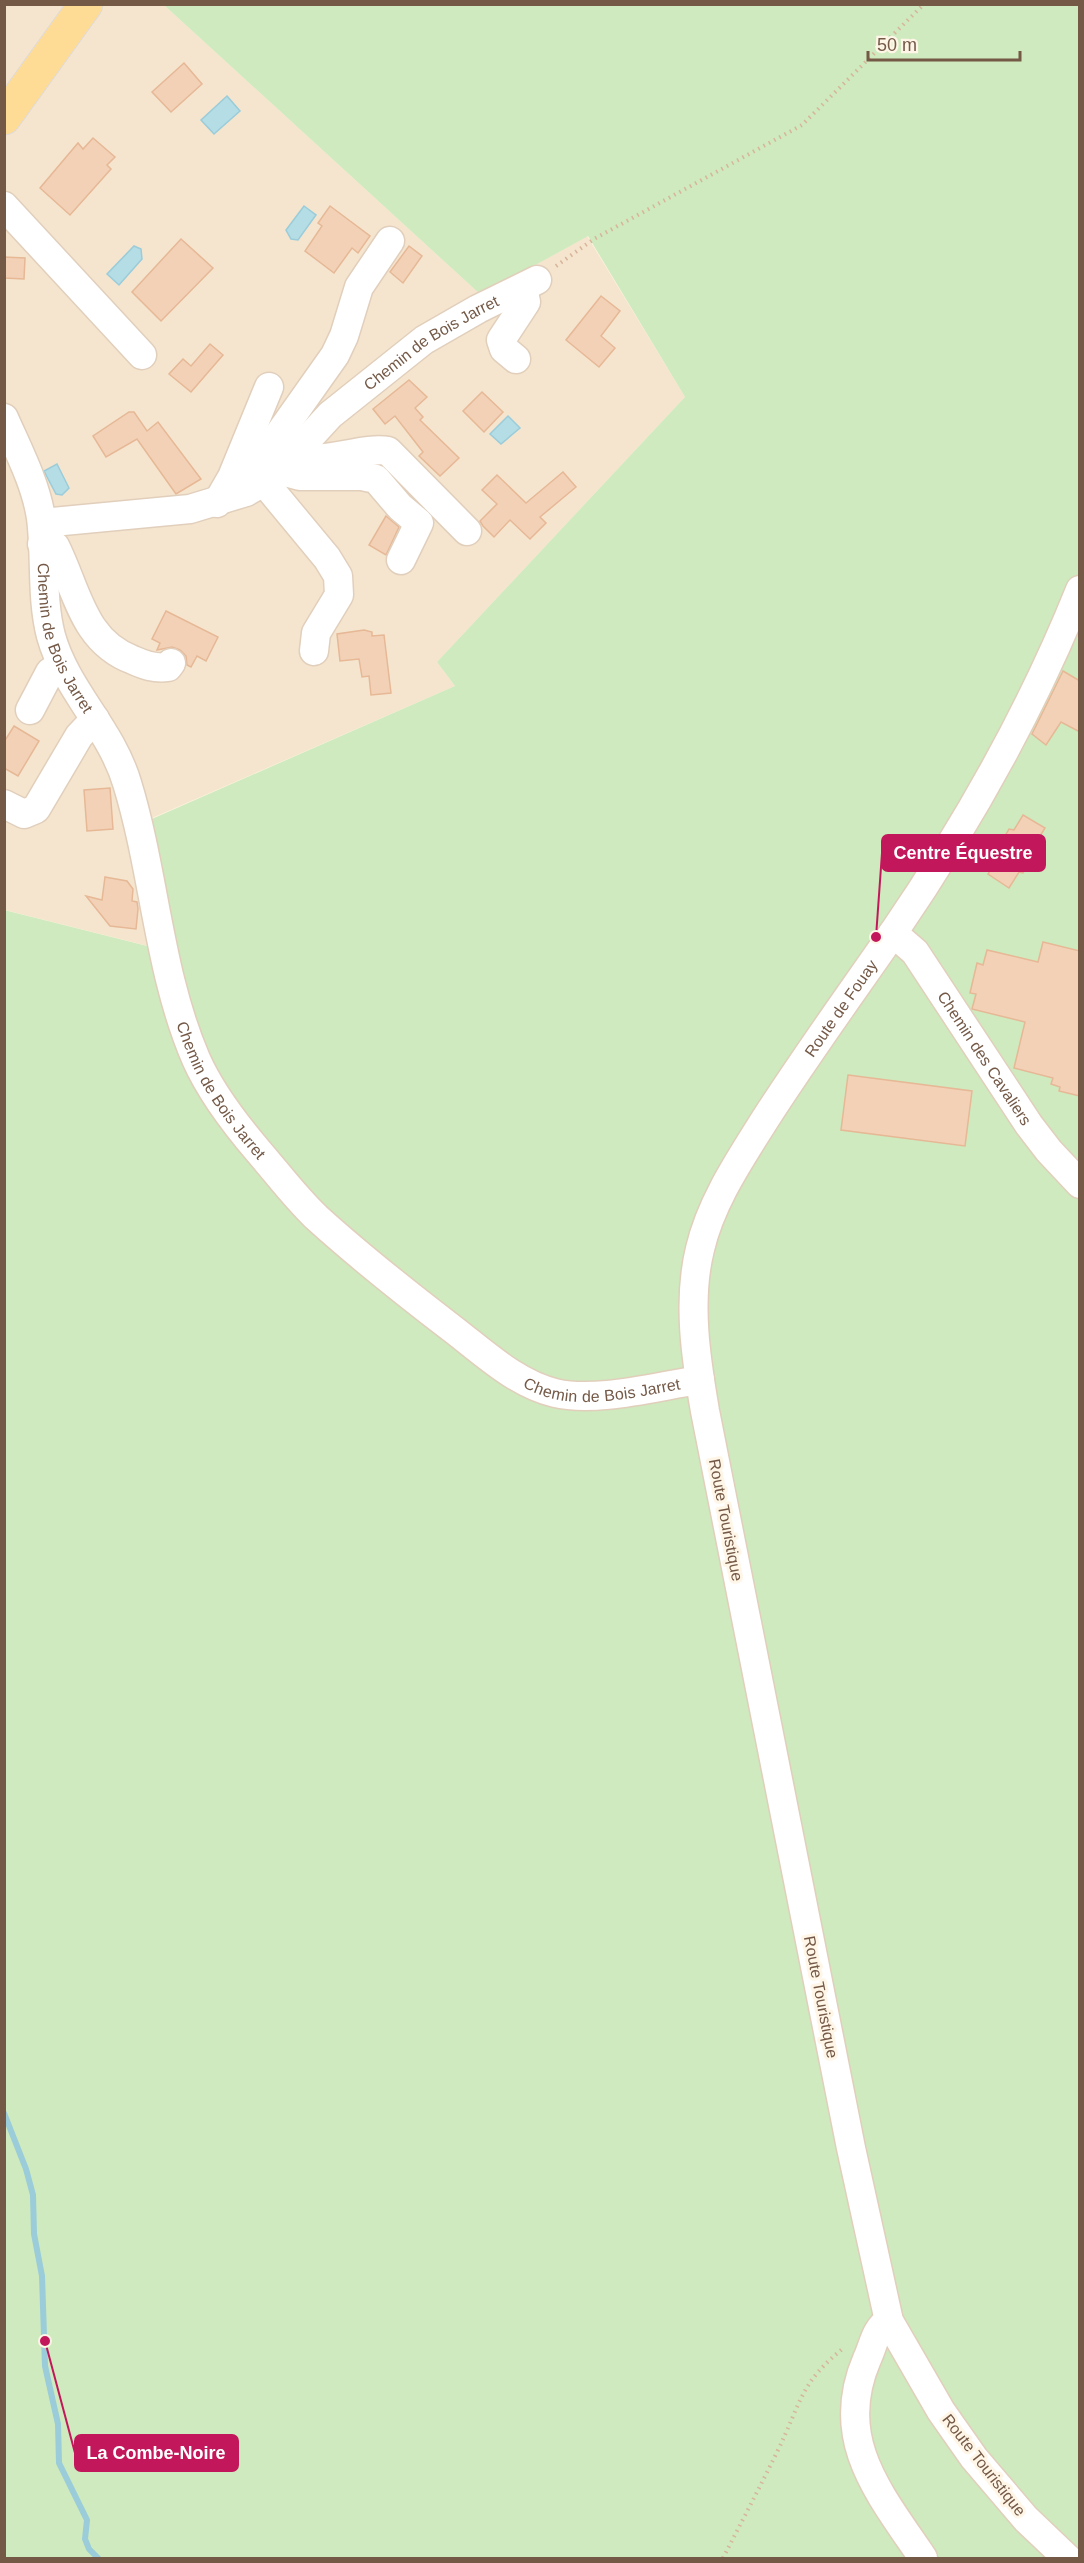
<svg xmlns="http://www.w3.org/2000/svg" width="1084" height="2563" font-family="Helvetica,sans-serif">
	<rect width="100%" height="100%" fill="#fdf3e0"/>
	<polygon fill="#f5e5ce" points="4,5 164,5 481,295 587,236 685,397 437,662 455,686 145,821 172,952 5,910"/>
	<polygon fill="#ceeabe" points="164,5 1079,5 1079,2558 5,2558 4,910 171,952 145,822 455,686 437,662 685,397 588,236 481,295"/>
	<g fill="#b4dde6" stroke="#9accd9" stroke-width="1.5">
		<polygon points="227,96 240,111 214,134 201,120"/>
		<polygon points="304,206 316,215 298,240 291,239 286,230"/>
		<polygon points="134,246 141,249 142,259 119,285 107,274"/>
		<polygon points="508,416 520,428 501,444 490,434"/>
		<polygon points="57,464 69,488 62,495 56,494 44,471"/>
	</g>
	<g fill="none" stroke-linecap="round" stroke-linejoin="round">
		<polyline stroke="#9accd9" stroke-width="6" points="4,2113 26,2169 33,2195 34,2234 42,2276 45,2366 58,2424 59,2463 87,2520 85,2539 89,2549 98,2558"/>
	</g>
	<g fill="#f3d1b7" stroke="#e6b896" stroke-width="1.5">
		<polygon points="184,63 202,84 171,112 152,92"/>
		<polygon points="93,138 115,157 107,165 111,169 70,215 40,188 78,143 83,149"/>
		<polygon points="330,206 370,236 358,253 352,248 334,273 305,251 322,226 318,223"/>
		<polygon points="181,239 213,268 161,321 132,292"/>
		<polygon points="409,246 422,256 403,283 390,272"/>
		<polygon points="4,257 25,258 24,279 4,278"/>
		<polygon points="601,296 620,311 601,336 615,348 599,367 566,340"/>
		<polygon points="210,344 223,355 191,392 169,374 183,359 191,366"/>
		<polygon points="409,380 427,397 415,408 423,417 420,420 459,458 440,476 419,456 423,452 395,416 385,424 373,409"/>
		<polygon points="482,392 503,412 484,432 463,411"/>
		<polygon points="129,412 134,412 147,431 158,422 201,479 176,494 137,439 106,457 93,436"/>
		<polygon points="563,472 576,487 540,517 546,523 530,539 510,520 494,537 483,526 480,521 497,504 482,490 497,475 526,503"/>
		<polygon points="386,516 399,527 386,555 369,545"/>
		<polygon points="166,611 218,637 206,661 197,656 191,667 187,665 186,656 180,650 172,647 157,650 160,643 152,639"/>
		<polygon points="364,630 372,632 372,636 384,635 391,693 371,695 369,676 362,677 359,659 340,661 337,634"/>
		<polygon points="1063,671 1080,681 1080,732 1061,722 1046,745 1032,734"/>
		<polygon points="14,726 39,741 18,776 4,768 4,742"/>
		<polygon points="110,788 113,829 87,831 84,790"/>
		<polygon points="1023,815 1045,828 1035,844 1039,847 1023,873 1019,872 1009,888 988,874 997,859 994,855 1009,829 1014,830"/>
		<polygon points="105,877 127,881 133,889 132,901 137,902 138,909 136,929 110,926 86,896 102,900"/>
		<polygon points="1043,942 1080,951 1080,1096 1059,1091 1060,1087 1051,1084 1053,1078 1014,1068 1025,1022 972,1009 976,994 970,993 977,963 983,965 987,950 1038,962"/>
		<polygon points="848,1075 972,1091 965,1146 841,1130"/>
	</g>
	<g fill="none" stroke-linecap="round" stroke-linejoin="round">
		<g stroke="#e1cfbc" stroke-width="31">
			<g id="minor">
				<polyline points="4,206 142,355"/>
				<polyline points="516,359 504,349 501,340 526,302 523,288"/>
				<path id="s1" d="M4,418C18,450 36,484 41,518C46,557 41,598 51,636C66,690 111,729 127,783C155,874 158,971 196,1059C211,1093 235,1124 259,1152C278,1174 295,1197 316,1217C360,1257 407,1294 454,1330C485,1354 517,1384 555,1393C597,1403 657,1386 700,1380"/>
				<path d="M295,454C315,468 362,446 388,451L467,531"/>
				<polyline points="285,472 300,476 362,476 376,479 400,507 419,523 401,560"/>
				<polyline points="264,482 327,558 338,576 339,595 316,633 314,651"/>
				<polyline points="256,486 254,472 260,461 335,355 344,336 359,287 390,241"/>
				<polyline points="217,503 232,477 269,387"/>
				<path id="s2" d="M42,523L190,509L246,492L274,476L330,415L424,340L478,309L537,280"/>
				<path d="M42,544L55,546C77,589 82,641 133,660C144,665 155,669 168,667L171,663"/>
				<polyline points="30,710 50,672 61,666"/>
				<polyline points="4,804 24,814 36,809 79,736 95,719"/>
				<path id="s3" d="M893,933L915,952L1029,1125L1049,1151L1080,1184"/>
				<path d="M889,2321C875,2329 874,2344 867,2359C832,2440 880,2494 923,2558"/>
				<path id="s4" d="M1067,2558L1026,2519L974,2458L941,2411L889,2321L851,2148L705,1411C696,1359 687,1301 700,1249C711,1202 739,1161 764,1121C805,1057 850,995 893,933C967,825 1031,712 1080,590"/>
			</g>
		</g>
		<g stroke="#e0dad7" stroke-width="35">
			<polyline id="major" points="4,118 86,4"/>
		</g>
		<g stroke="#d7b59a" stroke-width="4" stroke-dasharray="1.5 4.5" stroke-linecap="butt">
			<polyline points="556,266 594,239 802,125 924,4"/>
			<path d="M723,2558C741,2523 760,2487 778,2450C801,2403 800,2382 845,2347"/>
		</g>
		<use href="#minor" stroke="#fff" stroke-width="28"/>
		<use href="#major" stroke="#fedc96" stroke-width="33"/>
	</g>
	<g text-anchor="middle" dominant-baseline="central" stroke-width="6" stroke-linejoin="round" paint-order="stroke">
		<g font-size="16" fill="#745947" stroke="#fff6e7">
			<text stroke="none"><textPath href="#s2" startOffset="447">Chemin de Bois Jarret</textPath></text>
			<text stroke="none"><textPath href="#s1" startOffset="231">Chemin de Bois Jarret</textPath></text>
			<text stroke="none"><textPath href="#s4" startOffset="1670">Route de Fouay</textPath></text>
			<text stroke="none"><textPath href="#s3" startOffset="156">Chemin des Cavaliers</textPath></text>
			<text stroke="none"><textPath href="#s1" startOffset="716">Chemin de Bois Jarret</textPath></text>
			<text stroke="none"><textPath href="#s1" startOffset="1221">Chemin de Bois Jarret</textPath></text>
			<text transform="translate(726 1520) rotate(79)">Route Touristique</text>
			<text transform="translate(821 1997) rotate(79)">Route Touristique</text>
			<text transform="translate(984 2465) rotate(52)">Route Touristique</text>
		</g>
	</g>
	<path fill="none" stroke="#c2185b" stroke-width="2" d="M876 937L882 853M45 2341L75 2453"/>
	<g fill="#c2185b" stroke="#fff6e7" stroke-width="2">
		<circle cx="876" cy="937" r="6"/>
		<circle cx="45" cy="2341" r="6"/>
	</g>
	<g fill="#c2185b" stroke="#c2185b" stroke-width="2">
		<rect x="882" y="835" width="163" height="36" rx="6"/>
		<rect x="75" y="2435" width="163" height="36" rx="6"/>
	</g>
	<g font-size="18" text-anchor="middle" font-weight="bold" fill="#fff">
		<text x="963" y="859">Centre Équestre</text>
		<text x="156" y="2459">La Combe-Noire</text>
	</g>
	<rect width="1084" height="2563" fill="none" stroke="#745947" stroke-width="12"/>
	<path d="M868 51v9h152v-9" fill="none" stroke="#745947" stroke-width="3"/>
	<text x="877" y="51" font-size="18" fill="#745947" stroke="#fff6e7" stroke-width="4.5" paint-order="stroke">50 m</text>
</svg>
